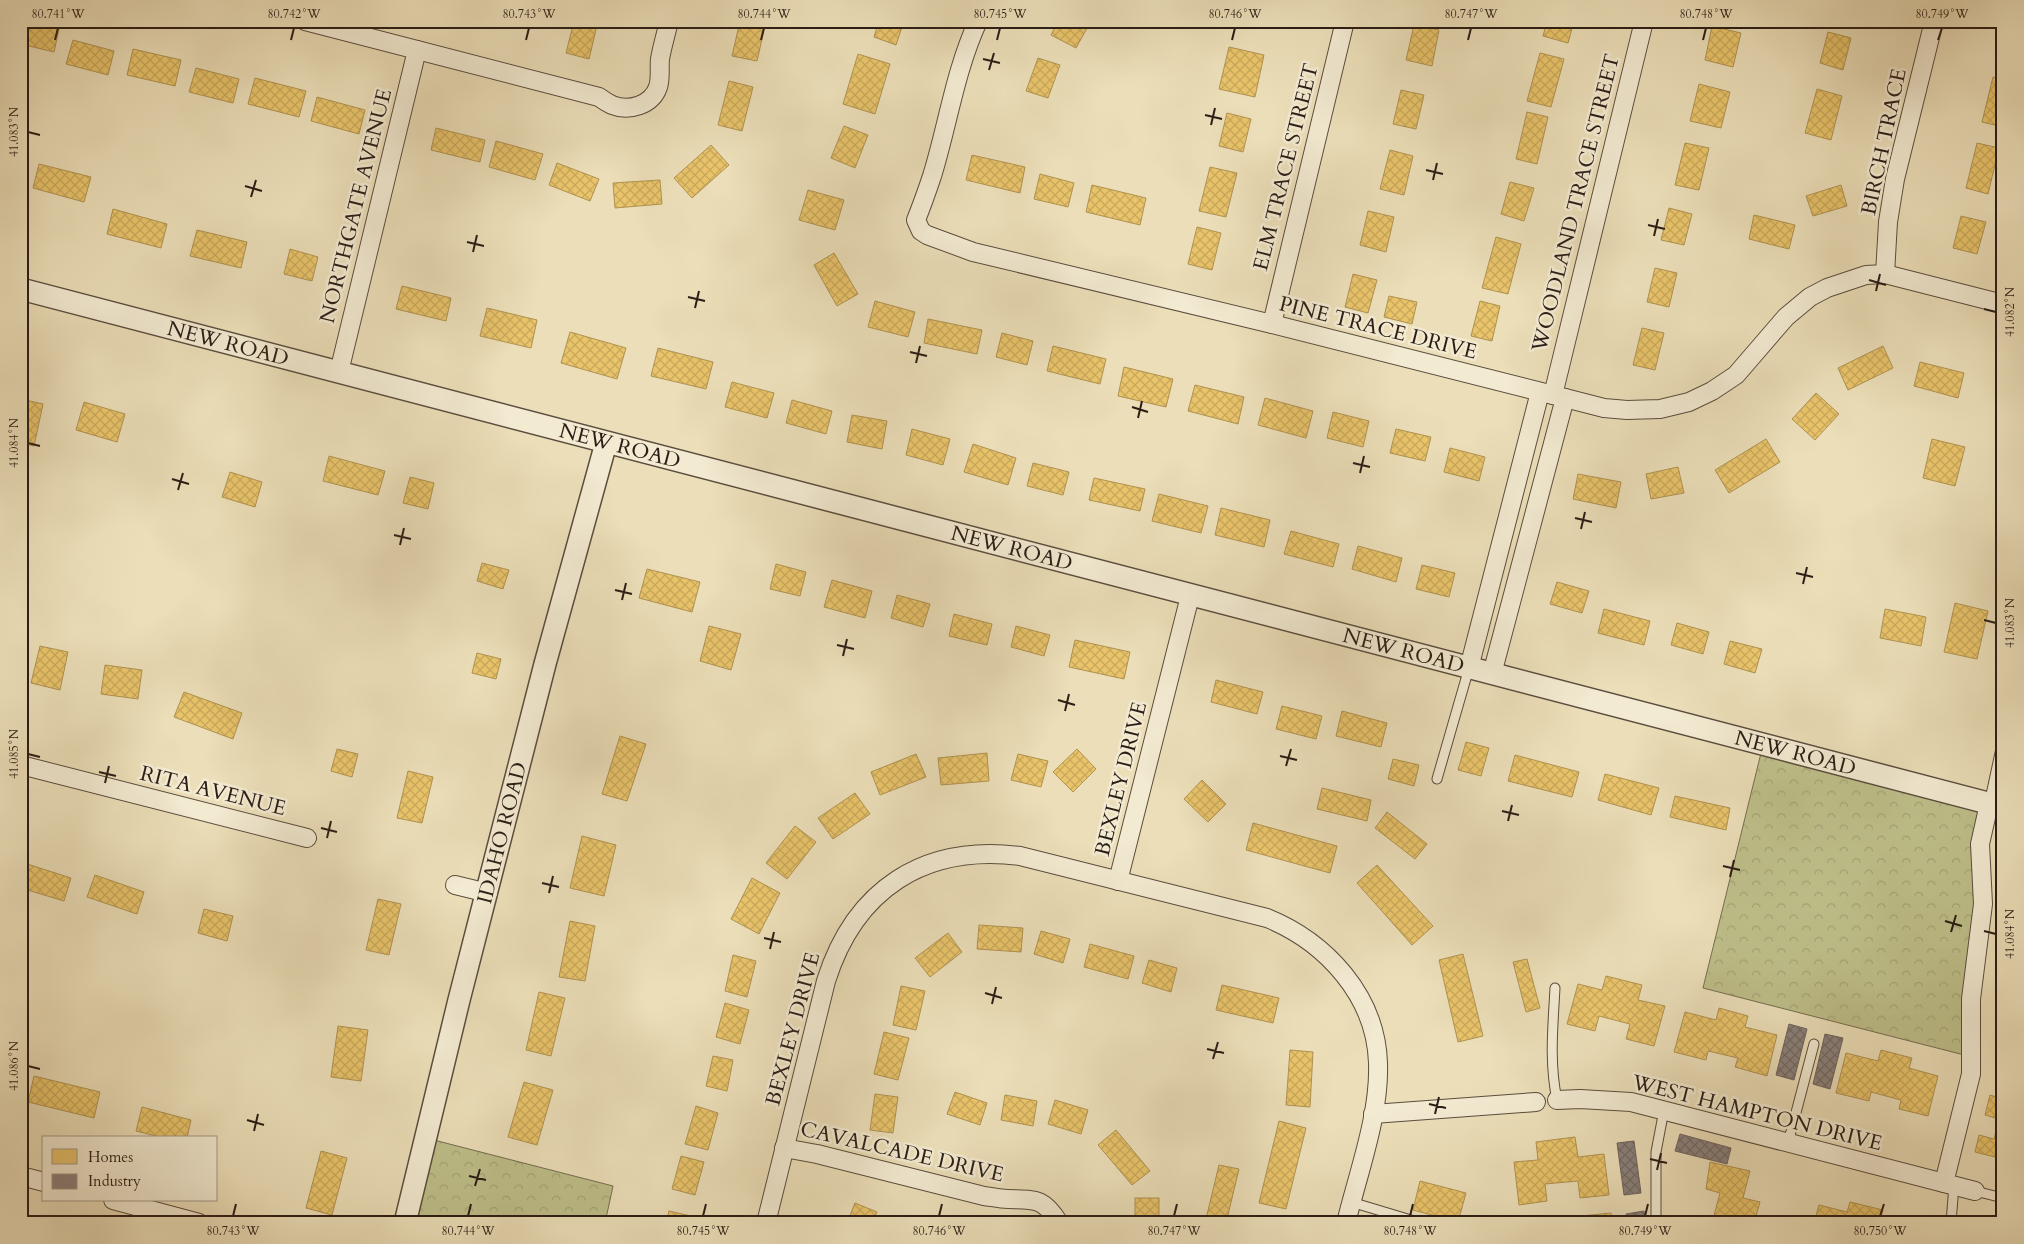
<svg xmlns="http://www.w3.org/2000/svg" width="2024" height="1244" font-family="Cardo,serif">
	<defs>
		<pattern id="forest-crowns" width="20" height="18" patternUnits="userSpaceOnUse" patternTransform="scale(1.25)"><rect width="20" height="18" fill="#bebf8a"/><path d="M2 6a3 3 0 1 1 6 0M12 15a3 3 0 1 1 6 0" fill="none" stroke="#a3a476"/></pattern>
		<pattern id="homes-cross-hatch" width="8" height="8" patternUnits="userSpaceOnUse" patternTransform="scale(1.25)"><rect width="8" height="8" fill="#e9c46a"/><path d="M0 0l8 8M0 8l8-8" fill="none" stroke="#c8a85b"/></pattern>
		<pattern id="industry-cross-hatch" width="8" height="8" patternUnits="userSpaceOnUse" patternTransform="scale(1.25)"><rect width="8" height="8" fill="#8a817c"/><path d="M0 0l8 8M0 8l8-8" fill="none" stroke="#716965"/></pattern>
	</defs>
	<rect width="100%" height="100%" fill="#ebdeb8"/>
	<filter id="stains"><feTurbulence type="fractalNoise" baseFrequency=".004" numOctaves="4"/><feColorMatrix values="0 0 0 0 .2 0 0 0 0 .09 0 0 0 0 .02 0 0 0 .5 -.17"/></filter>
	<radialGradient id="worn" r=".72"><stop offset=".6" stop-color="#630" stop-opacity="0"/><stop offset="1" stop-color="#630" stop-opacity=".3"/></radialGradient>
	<g fill="url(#forest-crowns)" stroke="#746e50">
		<polygon points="1763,745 1989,804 1972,1057 1703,988"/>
		<polygon points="426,1138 613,1186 605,1223 405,1223"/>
	</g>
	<g fill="url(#homes-cross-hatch)" stroke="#b09251">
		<polygon points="21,21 59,29 54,52 21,44"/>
		<polygon points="574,21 598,21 589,59 566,53"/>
		<polygon points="740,21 766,21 757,61 732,56"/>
		<polygon points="879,21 904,21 896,45 874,37"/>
		<polygon points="1058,21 1091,21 1076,48 1051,35"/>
		<polygon points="1247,21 1273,21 1272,28"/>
		<polygon points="1547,21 1574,21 1568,43 1543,36"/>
		<polygon points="1414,25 1439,30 1432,66 1406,60"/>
		<polygon points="1712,26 1741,33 1733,67 1705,60"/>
		<polygon points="1828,32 1851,38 1843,70 1820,63"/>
		<polygon points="73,40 114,51 108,75 66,64"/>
		<polygon points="1229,47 1264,55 1255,97 1219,89"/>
		<polygon points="133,49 181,60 175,86 127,75"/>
		<polygon points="1540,53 1564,59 1551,107 1527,101"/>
		<polygon points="858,54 890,64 875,114 843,104"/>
		<polygon points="1038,58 1060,65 1048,98 1026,91"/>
		<polygon points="196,68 239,79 233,103 189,92"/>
		<polygon points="1993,77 2003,80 2003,127 1982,122"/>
		<polygon points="255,78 306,91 299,117 248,104"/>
		<polygon points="729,81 753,87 742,131 718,125"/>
		<polygon points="1699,84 1730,92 1721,128 1690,121"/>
		<polygon points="1817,89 1842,96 1831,140 1805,133"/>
		<polygon points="1401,90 1424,95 1416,129 1393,124"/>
		<polygon points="317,97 365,110 359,134 311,121"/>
		<polygon points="1527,112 1548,117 1537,164 1516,159"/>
		<polygon points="1227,113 1251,119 1243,152 1219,146"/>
		<polygon points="844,126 868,135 855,168 831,158"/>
		<polygon points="436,128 485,140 480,162 431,150"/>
		<polygon points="496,141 543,154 535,180 489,167"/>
		<polygon points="1685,143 1709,148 1699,190 1675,185"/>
		<polygon points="1977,143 1999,148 1988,194 1966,188"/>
		<polygon points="711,145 729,165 692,198 674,178"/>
		<polygon points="1390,150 1413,156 1404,195 1380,189"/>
		<polygon points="972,155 1025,167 1020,193 966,180"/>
		<polygon points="557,163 599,179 590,201 549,185"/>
		<polygon points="39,164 91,177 84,202 33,188"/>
		<polygon points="1210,167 1237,173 1226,217 1199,211"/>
		<polygon points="1040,174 1074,183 1068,207 1034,199"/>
		<polygon points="660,180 662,204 615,208 613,183"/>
		<polygon points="1510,182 1534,188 1524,221 1501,214"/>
		<polygon points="1092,185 1146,198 1140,225 1086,212"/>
		<polygon points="1841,185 1847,206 1813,216 1806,196"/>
		<polygon points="808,190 844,200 835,230 799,220"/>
		<polygon points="1669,208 1692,214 1684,245 1661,240"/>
		<polygon points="113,209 167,224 161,248 107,234"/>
		<polygon points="1368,211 1394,217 1386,252 1360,245"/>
		<polygon points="1754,215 1795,225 1789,249 1749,239"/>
		<polygon points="1961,216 1986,222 1977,254 1953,248"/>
		<polygon points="1197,227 1221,233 1212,270 1188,264"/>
		<polygon points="197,230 247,242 241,268 190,256"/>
		<polygon points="1496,237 1521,244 1508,294 1482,288"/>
		<polygon points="290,249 318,257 312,281 284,274"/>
		<polygon points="834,253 858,294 837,306 814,265"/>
		<polygon points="1655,268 1677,273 1669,307 1647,302"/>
		<polygon points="1353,274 1377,280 1368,313 1345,307"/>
		<polygon points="402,286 451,298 446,321 396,309"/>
		<polygon points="1389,296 1417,302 1412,324 1384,317"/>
		<polygon points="875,301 915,312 908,337 868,327"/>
		<polygon points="1480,301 1500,306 1492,341 1471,336"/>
		<polygon points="487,308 537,320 531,348 480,336"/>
		<polygon points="928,319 982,330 977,354 924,343"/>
		<polygon points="1642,328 1664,333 1655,370 1633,365"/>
		<polygon points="570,332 626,348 617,379 561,363"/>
		<polygon points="1002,333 1033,341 1027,365 996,357"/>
		<polygon points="1053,346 1106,359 1100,384 1047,371"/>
		<polygon points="1883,346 1893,368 1848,390 1838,368"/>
		<polygon points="658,348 713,362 706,389 651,376"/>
		<polygon points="1920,362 1964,373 1958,398 1914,386"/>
		<polygon points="1124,367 1173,379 1166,407 1118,396"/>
		<polygon points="732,382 774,393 767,418 725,407"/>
		<polygon points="1195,385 1244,397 1238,424 1188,411"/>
		<polygon points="1816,393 1839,414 1815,440 1792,419"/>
		<polygon points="1265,398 1313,411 1306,438 1258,425"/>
		<polygon points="21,399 43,404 34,446 21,443"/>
		<polygon points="792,400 832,411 826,434 786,423"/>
		<polygon points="84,402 125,414 117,442 76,430"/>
		<polygon points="1333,412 1369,421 1363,447 1327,438"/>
		<polygon points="852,415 887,421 882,449 847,442"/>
		<polygon points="912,429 950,439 943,465 906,455"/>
		<polygon points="1396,429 1431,437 1425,461 1390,453"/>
		<polygon points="1766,439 1780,462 1729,493 1715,470"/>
		<polygon points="1932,439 1965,447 1955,486 1923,478"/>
		<polygon points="973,444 1016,458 1008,485 964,472"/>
		<polygon points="1450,448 1485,457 1479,481 1444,472"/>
		<polygon points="329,456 385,471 378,495 323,481"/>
		<polygon points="1033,463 1069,472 1063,495 1027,486"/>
		<polygon points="1678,467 1684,493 1651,499 1646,474"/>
		<polygon points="230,472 262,482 255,507 222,497"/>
		<polygon points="1578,474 1621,482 1616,508 1573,499"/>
		<polygon points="410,477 434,483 428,509 403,503"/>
		<polygon points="1094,478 1145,489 1140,511 1089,500"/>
		<polygon points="1159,494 1208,506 1201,533 1152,521"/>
		<polygon points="1221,508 1270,520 1264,547 1215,535"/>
		<polygon points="1291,531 1339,544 1333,567 1284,554"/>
		<polygon points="1358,546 1402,558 1396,582 1352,569"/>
		<polygon points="482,563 509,570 503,589 477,581"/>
		<polygon points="776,564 806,572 800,596 770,589"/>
		<polygon points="1422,565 1455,573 1449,597 1416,589"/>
		<polygon points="647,569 700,582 692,612 639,598"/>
		<polygon points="832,580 872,591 865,618 824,607"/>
		<polygon points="1557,582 1589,591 1582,613 1550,604"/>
		<polygon points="897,595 930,604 923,627 891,618"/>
		<polygon points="1955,603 1988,611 1977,659 1944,652"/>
		<polygon points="1604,609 1650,621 1644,645 1598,633"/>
		<polygon points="1885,609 1926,617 1921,646 1880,638"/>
		<polygon points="954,614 992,624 987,645 949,636"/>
		<polygon points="1677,623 1709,632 1703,654 1671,645"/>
		<polygon points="709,626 741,634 731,670 700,661"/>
		<polygon points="1016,626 1050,635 1044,656 1011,647"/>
		<polygon points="1075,640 1130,652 1124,679 1069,667"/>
		<polygon points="1730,641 1762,649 1755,673 1724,664"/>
		<polygon points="40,646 68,652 60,690 31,683"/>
		<polygon points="477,653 501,659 496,679 472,673"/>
		<polygon points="105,665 142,670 138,699 101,694"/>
		<polygon points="1216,680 1263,692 1257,714 1211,702"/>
		<polygon points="184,692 242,713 233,739 174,717"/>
		<polygon points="1282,706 1322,716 1316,739 1276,729"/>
		<polygon points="1342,711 1387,723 1381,747 1336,736"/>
		<polygon points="620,736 646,744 627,801 602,794"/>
		<polygon points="1466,742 1489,748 1481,776 1458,770"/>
		<polygon points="337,749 358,754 352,777 331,771"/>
		<polygon points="1077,749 1096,769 1073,792 1053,772"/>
		<polygon points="987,753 989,781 941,785 938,758"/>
		<polygon points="916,754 926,777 880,795 871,772"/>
		<polygon points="1018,754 1048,761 1041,787 1011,780"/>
		<polygon points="1515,755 1579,772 1572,797 1508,781"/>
		<polygon points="1393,759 1419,765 1414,786 1388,779"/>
		<polygon points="408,771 433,777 422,823 397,818"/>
		<polygon points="1605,774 1659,788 1651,815 1598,800"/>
		<polygon points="1202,780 1226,804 1208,822 1184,799"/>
		<polygon points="1322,788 1371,800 1367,821 1317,809"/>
		<polygon points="855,793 870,814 833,839 818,818"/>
		<polygon points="1675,796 1730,808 1726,830 1670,817"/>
		<polygon points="1387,812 1427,844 1415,859 1375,828"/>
		<polygon points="1253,823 1337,846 1330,873 1246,850"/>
		<polygon points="795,826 816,842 787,879 766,863"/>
		<polygon points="582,836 616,845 604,896 570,888"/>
		<polygon points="21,862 71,878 64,901 21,888"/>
		<polygon points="1377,865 1433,926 1412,945 1357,883"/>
		<polygon points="95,875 144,892 137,914 87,897"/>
		<polygon points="752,878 780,893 759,934 731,919"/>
		<polygon points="378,899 401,904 389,955 366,950"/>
		<polygon points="204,909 233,916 227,941 198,933"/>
		<polygon points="570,921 595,926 585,981 559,977"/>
		<polygon points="979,925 1023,928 1021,952 977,949"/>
		<polygon points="1041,931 1070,939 1063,963 1034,954"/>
		<polygon points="948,933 962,952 930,977 915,958"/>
		<polygon points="1090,944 1134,956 1128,979 1084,967"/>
		<polygon points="1463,954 1483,1036 1458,1042 1439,960"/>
		<polygon points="733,955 756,961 747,997 725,991"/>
		<polygon points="1527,959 1540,1008 1526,1012 1513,962"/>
		<polygon points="1149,960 1177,968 1171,992 1142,983"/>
		<polygon points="1606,976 1642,985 1638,1000 1665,1006 1654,1046 1626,1039 1630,1024 1599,1016 1595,1031 1567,1024 1578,984 1602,990"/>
		<polygon points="1222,985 1279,998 1273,1023 1216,1010"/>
		<polygon points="901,986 925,991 916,1030 893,1025"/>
		<polygon points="539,992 565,998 551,1056 526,1050"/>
		<polygon points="725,1003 749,1010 740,1044 716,1037"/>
		<polygon points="1719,1008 1748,1016 1745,1027 1777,1035 1767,1076 1735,1067 1738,1058 1708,1051 1706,1060 1674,1052 1685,1012 1716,1020"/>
		<polygon points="338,1026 368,1030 361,1081 331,1077"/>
		<polygon points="884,1032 909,1038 898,1080 874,1074"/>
		<polygon points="1290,1050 1313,1052 1310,1107 1286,1105"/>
		<polygon points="1881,1050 1912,1058 1909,1068 1938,1076 1928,1116 1899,1109 1901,1100 1871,1092 1869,1101 1836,1093 1846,1053 1878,1061"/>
		<polygon points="713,1056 733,1060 727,1091 706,1086"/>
		<polygon points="34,1076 100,1092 94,1118 28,1102"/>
		<polygon points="524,1082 553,1090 537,1145 508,1137"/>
		<polygon points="955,1092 987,1103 980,1125 947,1114"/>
		<polygon points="875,1094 898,1097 893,1133 870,1130"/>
		<polygon points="1005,1095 1037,1101 1033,1126 1001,1120"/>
		<polygon points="1990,1095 2003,1099 2003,1159 1975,1152 1979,1135 1994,1139 1999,1119 1985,1115"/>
		<polygon points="1055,1100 1088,1110 1081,1134 1048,1124"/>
		<polygon points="696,1106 718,1113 708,1150 685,1144"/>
		<polygon points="142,1107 191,1120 187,1138 164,1138 136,1131"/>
		<polygon points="1279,1121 1306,1128 1286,1209 1259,1203"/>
		<polygon points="1116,1130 1150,1171 1132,1185 1098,1145"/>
		<polygon points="1575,1137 1578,1157 1604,1154 1609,1195 1580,1198 1578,1181 1545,1184 1547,1201 1519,1205 1514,1162 1538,1160 1536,1142"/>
		<polygon points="321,1151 347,1158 332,1215 306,1208"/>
		<polygon points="681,1156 704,1162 695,1195 672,1189"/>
		<polygon points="1710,1162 1750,1171 1743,1198 1760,1202 1754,1223 1712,1223 1720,1193 1706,1189"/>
		<polygon points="1219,1165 1239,1169 1226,1223 1205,1223"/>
		<polygon points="1420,1181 1466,1193 1458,1222 1413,1210"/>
		<rect x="1135" y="1198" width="24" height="25"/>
		<polygon points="1850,1202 1883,1210 1880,1221 1888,1223 1814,1223 1819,1205 1847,1212"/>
		<polygon points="855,1203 877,1212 872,1223 847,1223"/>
		<polygon points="669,1211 691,1216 689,1223 666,1223"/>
		<polygon points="1611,1213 1613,1223 1582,1223 1581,1216"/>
		<polygon points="1548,1219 1548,1223 1520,1222"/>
	</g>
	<g fill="url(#industry-cross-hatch)" stroke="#6e635d">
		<polygon points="1789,1024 1807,1029 1794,1080 1776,1075"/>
		<polygon points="1825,1034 1843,1038 1830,1089 1813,1084"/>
		<polygon points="1680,1134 1731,1148 1727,1164 1675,1151"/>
		<polygon points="1634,1141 1641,1193 1624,1195 1617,1143"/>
		<polygon points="1644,1211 1645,1223 1627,1223 1626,1214"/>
	</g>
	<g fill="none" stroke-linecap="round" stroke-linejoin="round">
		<g stroke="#5b4d3e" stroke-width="11">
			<g id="service">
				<polyline points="1437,779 1469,668"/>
				<polyline points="1989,804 2003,739"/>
				<path d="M1555,988C1553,1026 1549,1062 1557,1100"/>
				<polyline points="1788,1143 1814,1044"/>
				<polyline points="1975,1191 2003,1198"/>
				<polyline points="1351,1202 1421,1223"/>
				<polyline points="1656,1223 1656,1152 1664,1110"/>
				<polyline points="1951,1223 1954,1185"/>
			</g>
		</g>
		<g stroke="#5b4d3e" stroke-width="20">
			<g id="minor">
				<path d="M305,21L599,97C603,100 608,103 612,105C629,112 652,105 658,87C661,79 659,68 660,59C662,47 666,34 669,21"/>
				<path d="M978,21C955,71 948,124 932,176C927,191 922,205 916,220L921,231L927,235L973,252L1272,324L1565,398L1604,408L1627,410L1660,409L1689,402L1712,391L1736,375L1786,317L1810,297L1827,288L1866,275L1885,274L2003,304"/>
				<polyline points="1885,274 1888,222 1895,179 1934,21"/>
				<polyline points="1272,324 1345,21"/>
				<polyline points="339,372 417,50"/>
				<polyline points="1553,395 1644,21"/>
				<polyline points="1469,668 1540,392"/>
				<polyline points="1492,674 1565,398"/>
				<polyline points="21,765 307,838"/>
				<polyline points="1118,881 1190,596"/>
				<polyline points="455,885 488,893"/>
				<polyline points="1557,1100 1580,1099 1631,1102 1975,1191"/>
				<polyline points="1373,1114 1536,1102"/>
				<path d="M784,1148L817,1154L984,1196C992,1197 1000,1199 1008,1199C1035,1200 1043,1197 1059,1223"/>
				<polyline points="21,1176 44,1182"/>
				<polyline points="1944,1183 1971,1074 1971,999 1983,904 1980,844 1989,804"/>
				<polyline points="113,1200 199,1223"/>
				<path d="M766,1223L826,981C855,889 924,844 1020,856L1267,918C1326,942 1376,996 1378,1063C1380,1115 1358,1173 1346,1223"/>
			</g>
		</g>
		<g stroke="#5b4d3e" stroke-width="24">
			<g id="tertiary">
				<path id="s1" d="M21,289L2003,807"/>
				<path id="s2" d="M405,1223L459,1000L545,664L606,443"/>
			</g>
		</g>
		<use href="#service" stroke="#f2ead1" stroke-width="9"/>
		<use href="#minor" stroke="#f2ead1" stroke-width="18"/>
		<use href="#tertiary" stroke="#f2ead1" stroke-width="21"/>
	</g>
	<path fill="none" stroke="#2b1d16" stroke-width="2" d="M55,40L58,28M291,40L294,28M526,40L529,28M761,40L764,28M997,40L1000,28M1232,40L1235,28M1468,40L1471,28M1703,40L1706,28M1938,40L1942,28M983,59L1000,63M989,70L994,53M1205,115L1222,119M1211,125L1215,108M28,132L40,135M1426,170L1443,174M1433,180L1437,163M245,186L262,191M251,197L256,180M1648,225L1665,229M1654,236L1658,219M467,242L484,246M473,252L477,235M1869,280L1886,285M1876,291L1880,274M688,297L705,301M695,308L699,291M1984,309L1996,312M910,352L927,356M916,363L920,346M1132,407L1148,412M1138,418L1142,401M28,443L40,446M1353,463L1370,467M1360,473L1364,456M172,479L189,484M178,490L183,473M1575,518L1592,522M1581,529L1585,512M394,535L411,539M400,545L404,528M1796,573L1813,577M1803,584L1807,567M615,590L632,594M622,600L626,583M1984,620L1996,623M837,645L854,649M843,656L847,639M1058,700L1075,705M1065,711L1069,694M28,754L40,757M1280,756L1297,760M1286,766L1291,749M99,772L116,776M105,783L109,766M1502,811L1519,815M1508,821L1512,805M321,828L337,832M327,838L331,821M1723,866L1740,870M1730,877L1734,860M542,883L559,887M549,893L553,876M1945,921L1962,926M1984,931L1996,934M1951,932L1956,915M764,938L781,942M770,949L774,932M985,993L1002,998M992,1004L996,987M1207,1049L1224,1053M1213,1059L1218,1042M28,1066L40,1069M1429,1104L1446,1108M1435,1114L1439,1097M247,1120L264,1125M254,1131L258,1114M1650,1159L1667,1163M1657,1170L1661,1153M469,1176L486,1180M475,1186L480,1169M233,1216L236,1204M468,1216L471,1204M703,1216L706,1204M939,1216L942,1204M1174,1216L1177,1204M1410,1216L1413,1204M1645,1216L1648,1204M1880,1216L1884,1204"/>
	<g text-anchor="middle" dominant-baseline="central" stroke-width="5" stroke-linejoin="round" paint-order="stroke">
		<g font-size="21" fill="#2b1d16" stroke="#f2ead1">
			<text transform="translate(1884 142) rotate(-78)">BIRCH TRACE</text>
			<text transform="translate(1286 167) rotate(-76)">ELM TRACE STREET</text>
			<text transform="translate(1576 203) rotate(-76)">WOODLAND TRACE STREET</text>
			<text transform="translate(356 206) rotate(-76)">NORTHGATE AVENUE</text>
			<text transform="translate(1378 328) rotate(14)">PINE TRACE DRIVE</text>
			<text stroke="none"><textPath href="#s1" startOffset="214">NEW ROAD</textPath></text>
			<text stroke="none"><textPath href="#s1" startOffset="619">NEW ROAD</textPath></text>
			<text stroke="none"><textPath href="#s1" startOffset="1024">NEW ROAD</textPath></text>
			<text stroke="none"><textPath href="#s1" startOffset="1429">NEW ROAD</textPath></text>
			<text stroke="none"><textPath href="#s1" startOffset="1834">NEW ROAD</textPath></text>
			<text transform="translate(1121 779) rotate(-76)">BEXLEY DRIVE</text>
			<text transform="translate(213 791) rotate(14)">RITA AVENUE</text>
			<text stroke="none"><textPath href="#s2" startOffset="402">IDAHO ROAD</textPath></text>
			<text transform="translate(793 1029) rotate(-75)">BEXLEY DRIVE</text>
			<text transform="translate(1757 1113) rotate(14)">WEST HAMPTON DRIVE</text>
			<text transform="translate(902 1152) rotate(13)">CAVALCADE DRIVE</text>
		</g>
	</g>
	<rect width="2024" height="1244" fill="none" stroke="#ebdeb8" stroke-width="55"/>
	<rect x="42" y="1136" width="175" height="65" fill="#f2ead1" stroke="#a29886"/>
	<rect x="52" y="1149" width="25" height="15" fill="#e9c46a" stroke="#a29886"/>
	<text x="88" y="1162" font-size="15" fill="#2b1d16">Homes</text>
	<rect x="52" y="1174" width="25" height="15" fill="#8a817c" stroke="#a29886"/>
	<text x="88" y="1186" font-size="15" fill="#2b1d16">Industry</text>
	<rect x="28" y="28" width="1968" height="1188" fill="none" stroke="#2b1d16" stroke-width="2"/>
	<g font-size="12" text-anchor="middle" fill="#2b1d16">
		<text x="58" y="18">80.741°W</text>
		<text x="294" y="18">80.742°W</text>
		<text x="529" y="18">80.743°W</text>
		<text x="764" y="18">80.744°W</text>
		<text x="1000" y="18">80.745°W</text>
		<text x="1235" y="18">80.746°W</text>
		<text x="1471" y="18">80.747°W</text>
		<text x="1706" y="18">80.748°W</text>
		<text x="1942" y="18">80.749°W</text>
		<text transform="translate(14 132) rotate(-90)" y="4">41.083°N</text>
		<text transform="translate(2010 312) rotate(-90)" y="4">41.082°N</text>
		<text transform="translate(14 443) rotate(-90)" y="4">41.084°N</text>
		<text transform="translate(2010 623) rotate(-90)" y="4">41.083°N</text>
		<text transform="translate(14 754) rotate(-90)" y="4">41.085°N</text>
		<text transform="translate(2010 934) rotate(-90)" y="4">41.084°N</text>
		<text transform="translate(14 1066) rotate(-90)" y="4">41.086°N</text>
		<text x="233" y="1235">80.743°W</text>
		<text x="468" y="1235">80.744°W</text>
		<text x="703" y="1235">80.745°W</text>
		<text x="939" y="1235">80.746°W</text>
		<text x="1174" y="1235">80.747°W</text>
		<text x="1410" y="1235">80.748°W</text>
		<text x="1645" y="1235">80.749°W</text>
		<text x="1880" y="1235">80.750°W</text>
	</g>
	<rect width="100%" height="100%" filter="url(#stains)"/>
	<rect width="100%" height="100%" fill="url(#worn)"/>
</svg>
